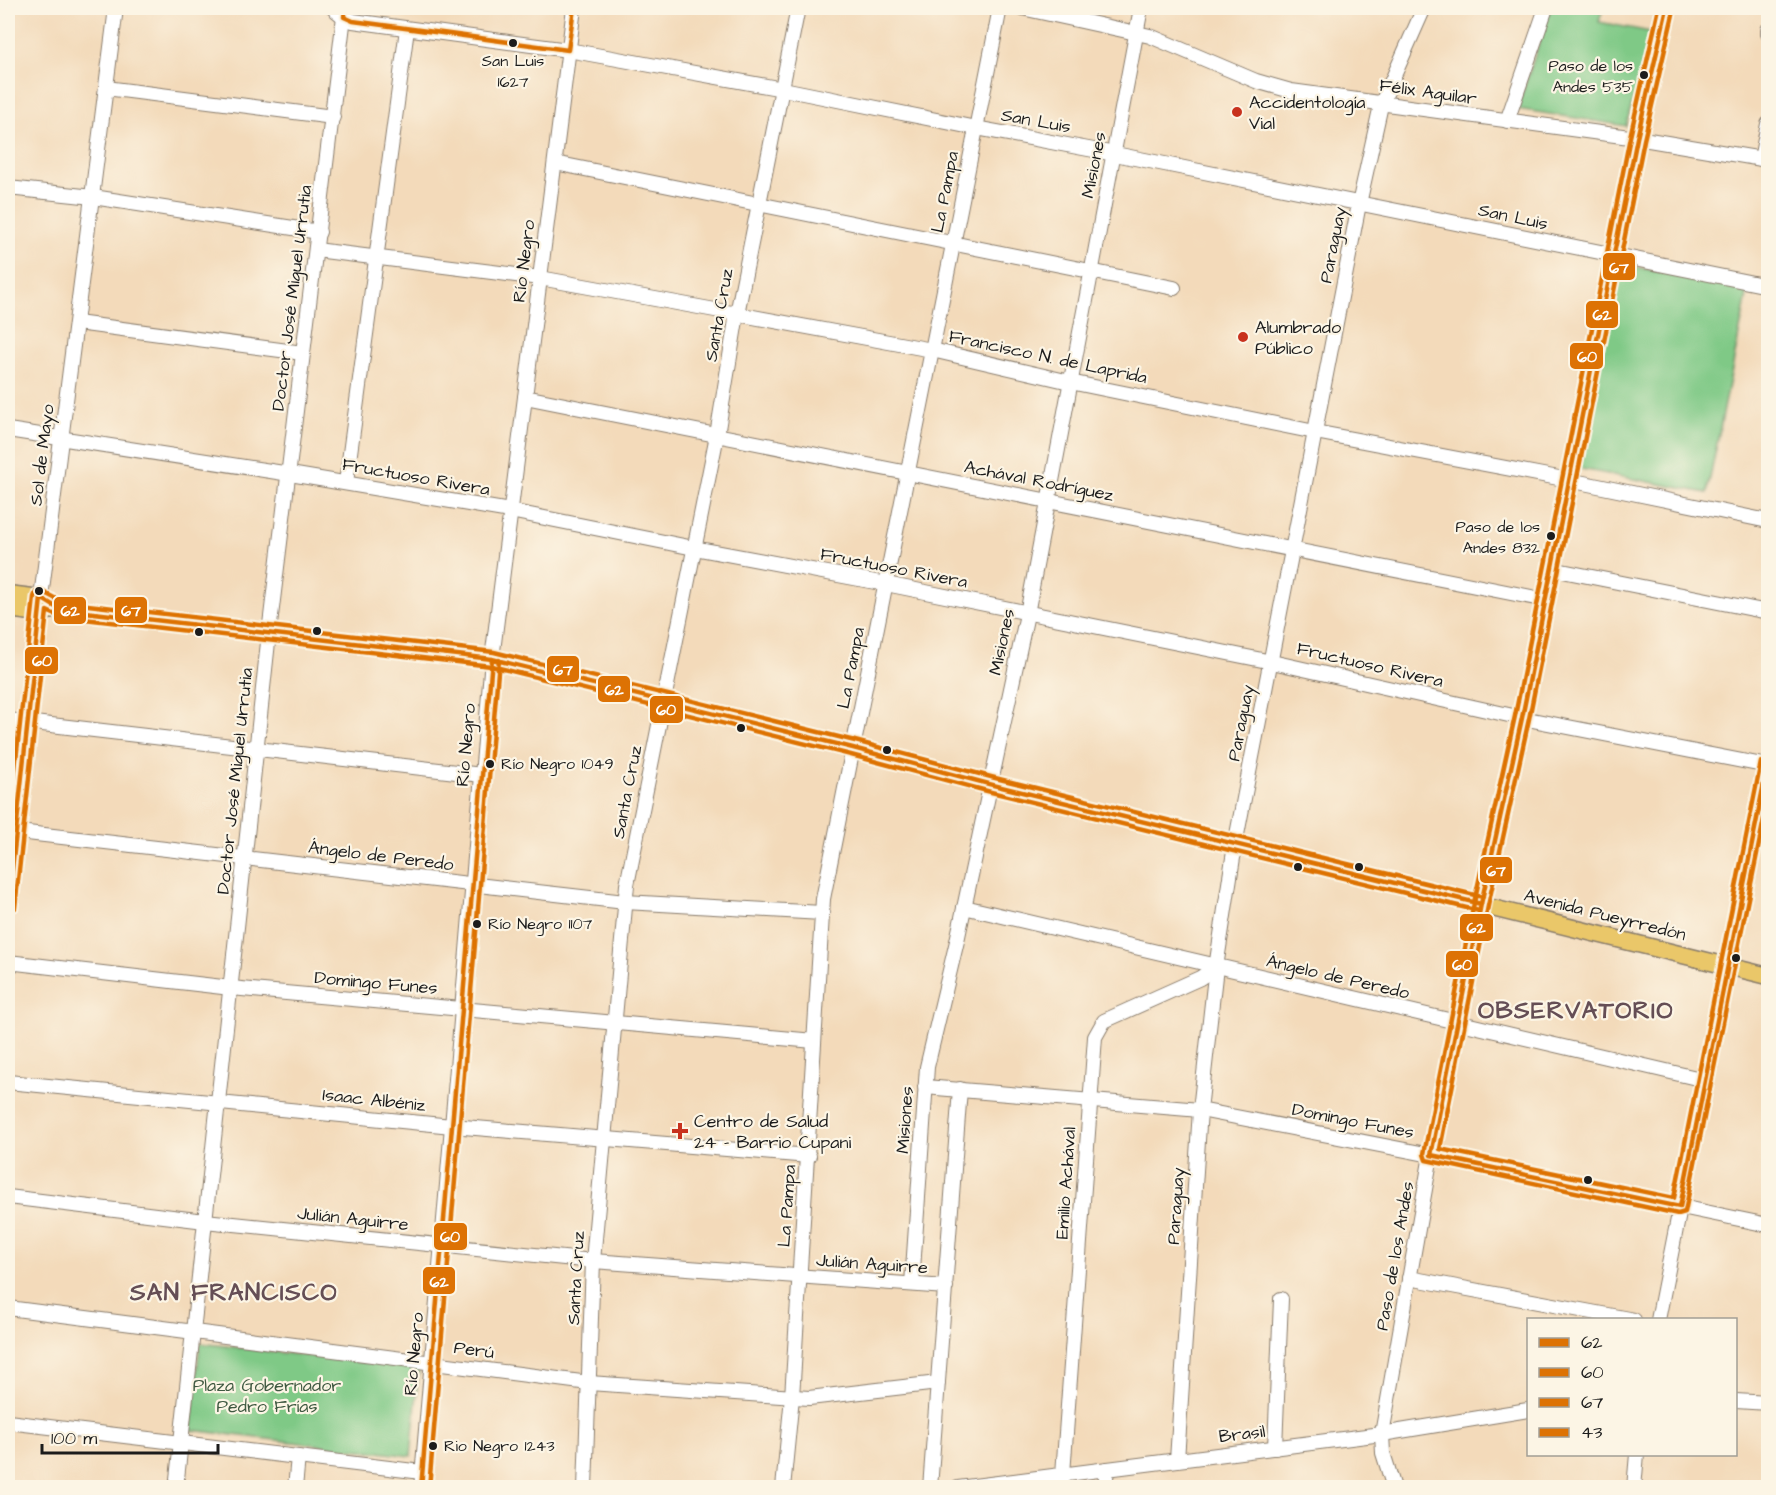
<svg xmlns="http://www.w3.org/2000/svg" width="1776" height="1495" font-family="'Architects Daughter',sans-serif">
	<rect width="100%" height="100%" fill="#fcf5e5"/>
	<filter id="ink" filterUnits="userSpaceOnUse"><feTurbulence type="fractalNoise" baseFrequency=".0167" numOctaves="2"/><feDisplacementMap in="SourceGraphic" scale="12" xChannelSelector="R" yChannelSelector="G"/><feConvolveMatrix kernelMatrix="1 2 1 2 8 2 1 2 1" color-interpolation-filters="sRGB"/></filter>
	<filter id="wash" filterUnits="userSpaceOnUse"><feTurbulence type="fractalNoise" baseFrequency=".008" numOctaves="4" result="noise"/><feDisplacementMap in="SourceGraphic" scale="24" xChannelSelector="R" yChannelSelector="G"/><feGaussianBlur stdDeviation="1.35" result="paint"/><feColorMatrix in="noise" values="0 0 0 0 0 0 0 0 0 0 0 0 0 0 0 0 0 1.4 0 .05"/><feComposite in="paint" operator="in"/></filter>
	<g filter="url(#wash)">
		<rect width="100%" height="100%" fill="#f3daba"/>
		<g fill="#7fc986" stroke="#4e7251" stroke-width="1.5">
			<polygon points="1551,8 1603,8 1599,22 1651,32 1626,126 1517,109"/>
			<polygon points="1617,263 1748,290 1707,493 1576,468"/>
			<polygon points="200,1343 419,1369 411,1456 191,1430"/>
		</g>
	</g>
	<g filter="url(#ink)">
		<g fill="none" stroke-linecap="round" stroke-linejoin="round">
			<g stroke="#887b6b" stroke-width="16">
				<g id="minor">
					<polyline points="333,8 344,17 353,21 568,50 783,89 976,128 1115,154 1768,286"/>
					<polyline points="1022,8 1150,36 1256,81 1291,91 1637,138 1768,160"/>
					<polyline points="1768,30 1768,34"/>
					<polyline points="106,88 333,117"/>
					<polyline points="1507,121 1546,8"/>
					<polyline points="1761,159 1768,124"/>
					<polyline points="555,163 1174,288"/>
					<polyline points="8,188 93,197 319,232"/>
					<polyline points="316,250 540,278 737,314 932,350 1070,382 1315,432 1569,480 1768,521"/>
					<polyline points="77,323 303,353"/>
					<polyline points="525,397 1546,600"/>
					<polyline points="8,430 290,474 510,511 694,548 886,584 1272,662 1522,718 1768,766"/>
					<polyline points="346,483 407,29"/>
					<polyline points="1552,569 1768,612"/>
					<polyline points="8,720 482,775"/>
					<polyline points="10,831 625,902 822,913"/>
					<polyline points="8,907 39,613 116,8"/>
					<polyline points="964,907 1705,1080"/>
					<polyline points="8,962 231,988 814,1041"/>
					<polyline points="8,1082 452,1126 809,1156"/>
					<polyline points="925,1087 1200,1110 1431,1155 1768,1225"/>
					<polyline points="8,1197 205,1221 593,1261 946,1287"/>
					<polyline points="1409,1278 1634,1320"/>
					<polyline points="912,1284 927,1067 957,941 1027,614 1141,8"/>
					<polyline points="8,1308 589,1383 809,1398 938,1383"/>
					<polyline points="1658,1320 1768,763"/>
					<polyline points="1736,1401 1768,1403"/>
					<polyline points="8,1422 422,1472"/>
					<polyline points="1275,1448 1281,1299"/>
					<polyline points="1177,1460 1200,1110 1216,967 1235,845 1359,204 1381,105 1424,8"/>
					<polyline points="1063,1474 1095,1037 1104,1021 1200,978 1216,967"/>
					<polyline points="176,1488 269,633 345,8"/>
					<polyline points="295,1488 298,1457"/>
					<polyline points="421,1488 492,659 574,8"/>
					<polyline points="585,1488 593,1261 627,885 717,435 737,314 798,8"/>
					<polyline points="783,1488 792,1397 823,899 1000,8"/>
					<polyline points="930,1488 960,1089"/>
					<polyline points="958,1488 1382,1434 1528,1410"/>
					<polyline points="1105,1488 1107,1469"/>
					<polyline points="1394,1488 1383,1453 1382,1434 1431,1155 1457,1023 1481,904 1522,718 1637,138 1667,8"/>
					<polyline points="1634,1488 1637,1454"/>
				</g>
			</g>
			<g stroke="#887b6b" stroke-width="19">
				<g id="major">
					<polyline points="8,594 41,598 59,609"/>
					<polyline points="8,609 39,613 59,609 492,659 853,748 989,784 1768,976"/>
				</g>
			</g>
			<use href="#minor" stroke="#fff" stroke-width="14"/>
			<use href="#major" stroke="#eac769" stroke-width="16"/>
			<g stroke="#fcf5e5" stroke-width="9">
				<g id="bus-1">
					<polyline points="1667,8 1637,138 1522,718 1481,904 1431,1155 1680,1207 1768,763"/>
					<polyline points="8,907 41,598 59,609 492,659 853,748 989,784 1481,904"/>
					<polyline points="421,1488 492,659"/>
				</g>
			</g>
			<g stroke="#fcf5e5" stroke-width="9">
				<g id="bus-2">
					<polyline points="1659,8 1630,137 1515,716 1474,903 1424,1154 1426,1160 1678,1214 1685,1212 1768,799"/>
					<polyline points="15,908 47,611 58,616 491,666 851,755 987,791 1479,911"/>
					<polyline points="429,1488 499,660"/>
				</g>
			</g>
			<g stroke="#fcf5e5" stroke-width="9">
				<g id="bus-3">
					<polyline points="1674,10 1644,140 1529,719 1488,906 1440,1149 1674,1198 1761,762"/>
					<polyline points="9,823 34,597 36,592 41,591 62,602 494,652 855,741 991,777 1483,897"/>
				</g>
			</g>
			<g stroke="#fcf5e5" stroke-width="9">
				<polyline id="bus-4" points="345,8 344,17 353,21 568,50 574,8"/>
			</g>
			<use href="#bus-1" stroke="#dd7204" stroke-width="4.5"/>
			<use href="#bus-2" stroke="#dd7204" stroke-width="4.5"/>
			<use href="#bus-3" stroke="#dd7204" stroke-width="4.5"/>
			<use href="#bus-4" stroke="#dd7204" stroke-width="4.5"/>
		</g>
	</g>
	<g fill="#1c1c1c" stroke="#fcf5e5" stroke-width="2">
		<circle cx="513" cy="43" r="5"/>
		<circle cx="1644" cy="75" r="5"/>
		<circle cx="1551" cy="536" r="5"/>
		<circle cx="39" cy="591" r="5"/>
		<circle cx="317" cy="631" r="5"/>
		<circle cx="199" cy="632" r="5"/>
		<circle cx="741" cy="728" r="5"/>
		<circle cx="887" cy="750" r="5"/>
		<circle cx="490" cy="764" r="5"/>
		<circle cx="1298" cy="867" r="5"/>
		<circle cx="1359" cy="867" r="5"/>
		<circle cx="477" cy="924" r="5"/>
		<circle cx="1736" cy="958" r="5"/>
		<circle cx="1588" cy="1180" r="5"/>
		<circle cx="433" cy="1446" r="5"/>
	</g>
	<g fill="#c8321e" stroke="#fcf5e5" stroke-width="2">
		<circle cx="1237" cy="112" r="6"/>
		<circle cx="1243" cy="337" r="6"/>
		<path d="M677 1122h6v6h6v6h-6v6h-6v-6h-6v-6h6z"/>
	</g>
	<g text-anchor="middle" dominant-baseline="central" stroke-width="4.5" stroke-linejoin="round" paint-order="stroke">
		<g font-size="16" fill="#1c1c1c" stroke="#fcf5e5" text-anchor="start">
			<text x="513" y="61" text-anchor="middle">San Luis<tspan x="513" dy="21">1627</tspan></text>
			<text x="1633" y="66" text-anchor="end">Paso de los<tspan x="1633" dy="21">Andes 535</tspan></text>
			<text x="1540" y="527" text-anchor="end">Paso de los<tspan x="1540" dy="21">Andes 832</tspan></text>
			<text x="501" y="764">Río Negro 1049</text>
			<text x="488" y="924">Río Negro 1107</text>
			<text x="444" y="1446">Rio Negro 1243</text>
		</g>
		<g font-size="18" fill="#1c1c1c" stroke="#fcf5e5">
			<text transform="translate(1428 92) rotate(8)">Félix Aguilar</text>
			<text transform="translate(1036 121) rotate(10)">San Luis</text>
			<text transform="translate(1094 165) rotate(-79)">Misiones</text>
			<text transform="translate(945 192) rotate(-79)">La Pampa</text>
			<text transform="translate(1513 217) rotate(12)">San Luis</text>
			<text transform="translate(1333 245) rotate(-79)">Paraguay</text>
			<text transform="translate(524 261) rotate(-83)">Río Negro</text>
			<text transform="translate(292 298) rotate(-83)">Doctor José Miguel Urrutia</text>
			<text transform="translate(719 315) rotate(-80)">Santa Cruz</text>
			<text transform="translate(1048 357) rotate(12)">Francisco N. de Laprida</text>
			<text transform="translate(42 455) rotate(-83)">Sol de Mayo</text>
			<text transform="translate(416 477) rotate(10)">Fructuoso Rivera</text>
			<text transform="translate(1039 481) rotate(11)">Achával Rodríguez</text>
			<text transform="translate(894 568) rotate(11)">Fructuoso Rivera</text>
			<text transform="translate(1002 642) rotate(-78)">Misiones</text>
			<text transform="translate(1370 665) rotate(13)">Fructuoso Rivera</text>
			<text transform="translate(851 668) rotate(-79)">La Pampa</text>
			<text transform="translate(1241 723) rotate(-79)">Paraguay</text>
			<text transform="translate(466 745) rotate(-85)">Río Negro</text>
			<text transform="translate(235 781) rotate(-84)">Doctor José Miguel Urrutia</text>
			<text transform="translate(627 792) rotate(-79)">Santa Cruz</text>
			<text transform="translate(381 856) rotate(7)">Ángelo de Peredo</text>
			<text transform="translate(1605 915) rotate(14)">Avenida Pueyrredón</text>
			<text transform="translate(1338 977) rotate(13)">Ángelo de Peredo</text>
			<text transform="translate(376 983) rotate(5)">Domingo Funes</text>
			<text transform="translate(374 1100) rotate(6)">Isaac Albéniz</text>
			<text transform="translate(905 1120) rotate(-86)">Misiones</text>
			<text transform="translate(1353 1121) rotate(11)">Domingo Funes</text>
			<text transform="translate(1066 1183) rotate(-86)">Emilio Achával</text>
			<text transform="translate(787 1206) rotate(-86)">La Pampa</text>
			<text transform="translate(1176 1206) rotate(-86)">Paraguay</text>
			<text transform="translate(353 1219) rotate(6)">Julián Aguirre</text>
			<text transform="translate(1395 1256) rotate(-80)">Paso de los Andes</text>
			<text transform="translate(872 1264) rotate(4)">Julián Aguirre</text>
			<text transform="translate(576 1278) rotate(-87)">Santa Cruz</text>
			<text transform="translate(474 1350) rotate(8)">Perú</text>
			<text transform="translate(414 1354) rotate(-85)">Río Negro</text>
			<text transform="translate(1242 1434) rotate(-7)">Brasil</text>
		</g>
		<g font-size="18" fill="#1c1c1c" stroke="#fcf5e5" text-anchor="start">
			<text x="1249" y="102">Accidentología<tspan x="1249" dy="21">Vial</tspan></text>
			<text x="1255" y="327">Alumbrado<tspan x="1255" dy="21">Público</tspan></text>
			<text x="694" y="1121">Centro de Salud<tspan x="694" dy="21">24 - Barrio Cupani</tspan></text>
		</g>
		<g font-size="18" fill="#3f5941" stroke="#fcf5e5">
			<text x="267" y="1385">Plaza Gobernador<tspan x="267" dy="21">Pedro Frías</tspan></text>
		</g>
		<g font-size="24" font-weight="bold" letter-spacing="1.5" fill="#654e55" stroke="#fcf5e5">
			<text x="1576" y="1011">OBSERVATORIO</text>
			<text x="234" y="1293">SAN FRANCISCO</text>
		</g>
	</g>
	<g stroke="#fcf5e5" stroke-width="2">
		<rect x="1602" y="252" width="34" height="29" rx="6" fill="#dd7204"/>
		<rect x="1585" y="300" width="34" height="29" rx="6" fill="#dd7204"/>
		<rect x="1569" y="342" width="35" height="28" rx="6" fill="#dd7204"/>
		<rect x="114" y="596" width="34" height="28" rx="6" fill="#dd7204"/>
		<rect x="53" y="596" width="34" height="29" rx="6" fill="#dd7204"/>
		<rect x="24" y="646" width="35" height="29" rx="6" fill="#dd7204"/>
		<rect x="546" y="655" width="34" height="28" rx="6" fill="#dd7204"/>
		<rect x="597" y="675" width="34" height="28" rx="6" fill="#dd7204"/>
		<rect x="649" y="695" width="35" height="29" rx="6" fill="#dd7204"/>
		<rect x="1479" y="856" width="34" height="28" rx="6" fill="#dd7204"/>
		<rect x="1459" y="913" width="35" height="29" rx="6" fill="#dd7204"/>
		<rect x="1445" y="950" width="34" height="28" rx="6" fill="#dd7204"/>
		<rect x="433" y="1222" width="35" height="29" rx="6" fill="#dd7204"/>
		<rect x="422" y="1266" width="34" height="29" rx="6" fill="#dd7204"/>
	</g>
	<g font-size="16" text-anchor="middle" font-weight="bold" fill="#fff">
		<text x="1619" y="273">67</text>
		<text x="1602" y="320">62</text>
		<text x="1587" y="362">60</text>
		<text x="131" y="616">67</text>
		<text x="70" y="616">62</text>
		<text x="42" y="666">60</text>
		<text x="563" y="675">67</text>
		<text x="614" y="695">62</text>
		<text x="666" y="715">60</text>
		<text x="1496" y="876">67</text>
		<text x="1476" y="933">62</text>
		<text x="1462" y="970">60</text>
		<text x="450" y="1242">60</text>
		<text x="439" y="1287">62</text>
	</g>
	<rect width="1776" height="1495" fill="none" stroke="#fcf5e5" stroke-width="30"/>
	<rect x="1527" y="1318" width="210" height="138" fill="#fcf5e5" stroke="#a29e95" stroke-width="1.5"/>
	<rect x="1539" y="1338" width="30" height="9" fill="#dd7204" stroke="#a29e95" stroke-width="1.5"/>
	<text x="1581" y="1348" font-size="18" fill="#1c1c1c">62</text>
	<rect x="1539" y="1368" width="30" height="9" fill="#dd7204" stroke="#a29e95" stroke-width="1.5"/>
	<text x="1581" y="1378" font-size="18" fill="#1c1c1c">60</text>
	<rect x="1539" y="1398" width="30" height="9" fill="#dd7204" stroke="#a29e95" stroke-width="1.5"/>
	<text x="1581" y="1408" font-size="18" fill="#1c1c1c">67</text>
	<rect x="1539" y="1428" width="30" height="9" fill="#dd7204" stroke="#a29e95" stroke-width="1.5"/>
	<text x="1581" y="1438" font-size="18" fill="#1c1c1c">43</text>
	<path d="M42 1444v9h176v-9" fill="none" stroke="#1c1c1c" stroke-width="3"/>
	<text x="51" y="1444" font-size="18" fill="#1c1c1c" stroke="#fcf5e5" stroke-width="4.5" paint-order="stroke">100 m</text>
</svg>
